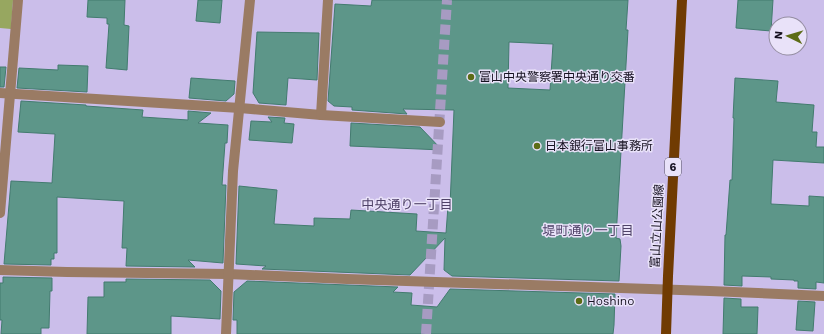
<svg xmlns="http://www.w3.org/2000/svg" width="824" height="334" font-family="'Work Sans','Noto Sans JP',sans-serif">
	<rect width="100%" height="100%" fill="#cbbeea"/>
	<polygon fill="#97a760" points="0,0 13,0 11,29 0,28"/>
	<g fill="#5d9689" stroke="#437b6f" fill-rule="evenodd">
		<polygon points="88,0 125,0 124,25 129,26 127,70 106,68 109,24 107,24 107,18 87,17"/>
		<polygon points="198,0 222,0 220,23 196,21"/>
		<path d="M372,0H628L626,30H628L616,238L620,239L621,246L619,281L452,276L444,270L445,238L410,275L262,269L266,266L236,264L239,186L277,190L274,224L314,226V218L350,219L351,210L417,214L416,231L446,233L448,206H450L454,110L403,109L407,114L352,110V107L334,106L328,101L335,4L371,6ZM509,42L553,44L550,90L508,88Z"/>
		<polygon points="738,0 773,0 771,31 736,28"/>
		<polygon points="257,32 319,33 317,80 288,78 286,105 259,103 253,93"/>
		<polygon points="58,65 88,66 87,92 17,88 19,68 58,70"/>
		<polygon points="0,67 6,67 4,87 0,87"/>
		<polygon points="191,78 235,81 234,94 226,101 189,98"/>
		<polygon points="735,78 778,81 776,102 814,105 812,132 817,132 816,147 824,147 824,163 773,160 771,202 771,204 809,206 809,196 824,197 824,283 816,282 816,289 798,288 798,281 794,281 794,280 771,279 771,277 742,276 742,286 724,285 725,235 726,235 730,180 732,180 734,118 733,118"/>
		<polygon points="21,101 86,105 86,106 143,110 142,117 188,120 188,111 211,113 198,123 228,125 227,143 225,143 222,185 226,185 223,263 188,260 195,267 126,266 127,248 122,248 124,201 57,197 57,253 54,253 54,259 51,259 51,265 4,264 11,181 52,183 55,134 18,132"/>
		<polygon points="268,117 285,118 284,123 294,124 292,143 249,140 251,121 272,122"/>
		<polygon points="351,123 420,127 442,150 350,146"/>
		<polygon points="3,277 52,278 52,291 50,291 49,328 41,328 41,334 1,334 2,320 0,320 0,283 3,283"/>
		<polygon points="126,279 210,280 221,291 220,319 171,316 171,334 87,334 88,297 104,297 104,282 126,282"/>
		<polygon points="247,281 398,287 393,292 412,293 411,305 437,307 450,289 615,294 614,325 613,334 237,334 237,320 233,320 234,292"/>
		<polygon points="724,298 741,299 741,307 758,307 757,334 723,334"/>
		<polygon points="798,301 815,302 813,331 796,330"/>
	</g>
	<g fill="none" stroke-linecap="round" stroke-linejoin="round">
		<polyline stroke="#a79bc2" stroke-width="10" stroke-dasharray="10 5" stroke-linecap="butt" points="426,334 447,0"/>
		<g stroke="#9a7b64" stroke-width="10">
			<polyline points="0,93 240,108 321,115 440,122"/>
			<polyline points="321,115 328,0"/>
			<polyline points="0,213 18,0"/>
			<polyline points="0,270 67,272 228,274 347,279 710,291 824,296"/>
			<polyline points="226,334 233,171 250,0"/>
		</g>
		<polyline stroke="#703b02" stroke-width="10" points="666,334 668,276 682,0"/>
	</g>
	<g fill="#5d6c16" stroke="#e9e2f9" stroke-width="1.5">
		<circle cx="471" cy="77" r="4"/>
		<circle cx="537" cy="146" r="4"/>
		<circle cx="579" cy="301" r="4"/>
	</g>
	<g text-anchor="middle" dominant-baseline="central" stroke-width="3" stroke-linejoin="round" paint-order="stroke">
		<rect fill="#e9e2f9" stroke="#555061" stroke-width="1" x="665" y="158" width="16" height="18" rx="3"/>
		<g font-size="11" font-weight="bold" fill="#161120">
			<text x="673" y="167">6</text>
		</g>
		<g font-size="12" fill="#161120" stroke="#e9e2f9" text-anchor="start">
			<text x="479" y="77">富山中央警察署中央通り交番</text>
			<text x="545" y="146">日本銀行富山事務所</text>
			<text x="587" y="301">Hoshino</text>
		</g>
		<g font-size="12" fill="#161120" stroke="#e9e2f9">
			<text transform="translate(657 226) rotate(-87)">富山立山公園線</text>
		</g>
		<g font-size="13" fill="#4f4268" stroke="#e9e2f9">
			<text x="407" y="204">中央通り一丁目</text>
			<text x="588" y="230">堤町通り一丁目</text>
		</g>
	</g>
	<g transform="translate(788 36) rotate(275)"><circle r="19" fill="#e9e2f9" stroke="#958ea2"/>
	<path d="M0-3L7 15L0 10L-7 15Z" fill="#5d6c16"/>
	<text y="-6" font-size="11" font-weight="bold" text-anchor="middle" fill="#161120">N</text>
	</g>
</svg>
